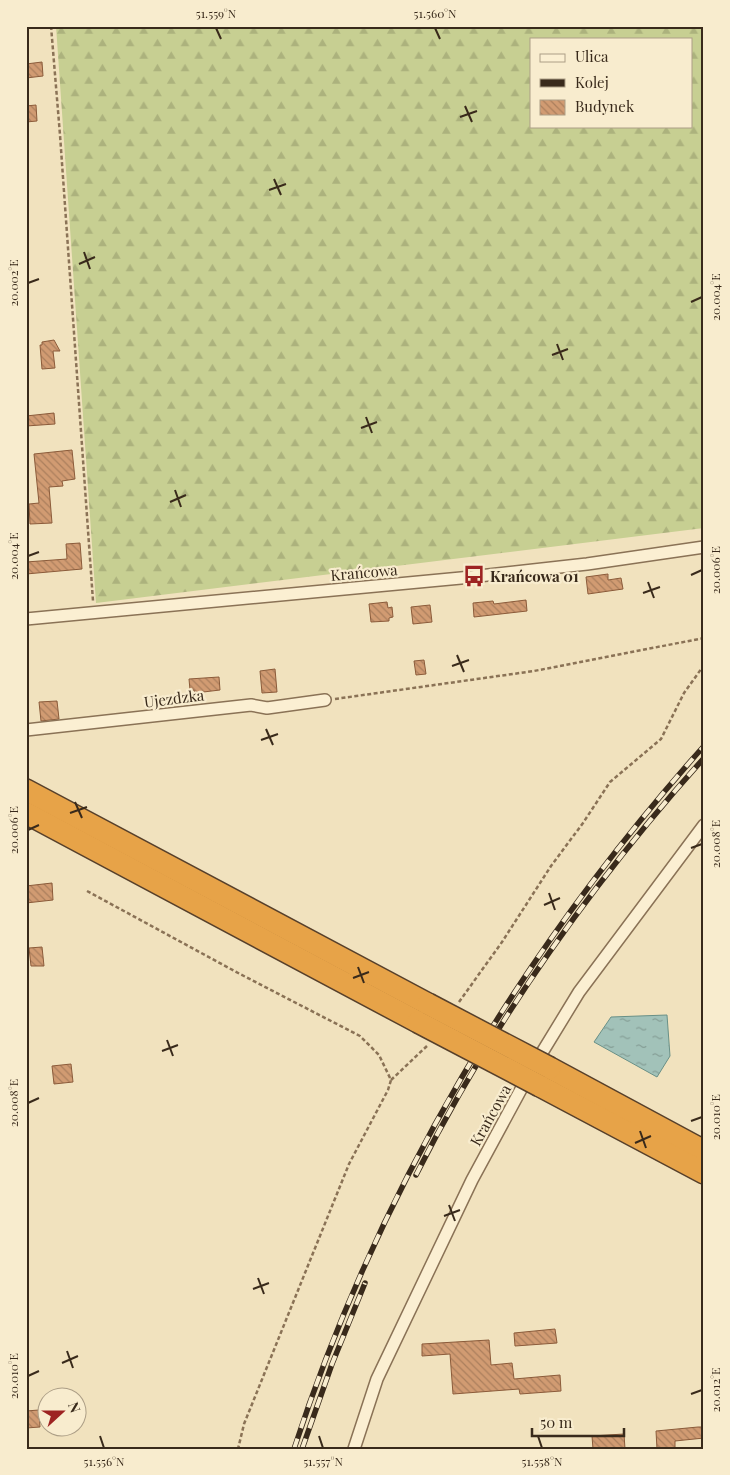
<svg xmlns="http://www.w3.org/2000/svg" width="730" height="1475" font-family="'Playfair Display',serif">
	<defs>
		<pattern id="forest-firs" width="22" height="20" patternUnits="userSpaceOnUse" patternTransform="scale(1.25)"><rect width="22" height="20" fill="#c7cf92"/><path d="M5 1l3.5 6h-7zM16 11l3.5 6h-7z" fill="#acb27d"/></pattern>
		<pattern id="water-ripples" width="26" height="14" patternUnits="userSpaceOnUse" patternTransform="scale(1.25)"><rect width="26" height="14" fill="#a2c2b9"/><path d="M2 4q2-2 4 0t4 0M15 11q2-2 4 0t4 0" fill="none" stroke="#859e96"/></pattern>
		<pattern id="building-back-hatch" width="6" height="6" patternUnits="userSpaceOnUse" patternTransform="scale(1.25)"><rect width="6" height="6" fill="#d19b72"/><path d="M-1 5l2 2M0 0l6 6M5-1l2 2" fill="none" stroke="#ab7f5d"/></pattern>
	</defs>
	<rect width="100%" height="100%" fill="#f1e2be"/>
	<path fill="url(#forest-firs)" fill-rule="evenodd" d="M56,26H704V528L96,603ZM531,39H691V126H531Z"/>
	<polygon fill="url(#water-ripples)" stroke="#699087" points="667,1015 670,1056 657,1077 594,1042 611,1017"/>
	<g fill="url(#building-back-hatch)" stroke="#8b5b3a">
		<polygon points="42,62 43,76 26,78 26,64"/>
		<polygon points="36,105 37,121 26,122 26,106"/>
		<polygon points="54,340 60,351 53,351 55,368 42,369 40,345 42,345 42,342"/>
		<polygon points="54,413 55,424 26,426 26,416"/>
		<polygon points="72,450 75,479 62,481 63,486 49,487 52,523 30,524 29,504 39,503 34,454"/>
		<polygon points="80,543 82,569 26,574 26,562 67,559 66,544"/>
		<polygon points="608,574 608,580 621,578 623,589 588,594 586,577"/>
		<polygon points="526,600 527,611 474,617 473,603 493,601 494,604"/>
		<polygon points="387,602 388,608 392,607 393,617 389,618 389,621 371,622 369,604"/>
		<polygon points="430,605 432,622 413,624 411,607"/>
		<polygon points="424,660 426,674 416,675 414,661"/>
		<polygon points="275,669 277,692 262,693 260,671"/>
		<polygon points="219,677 220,690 195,693 194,690 190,690 189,679"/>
		<polygon points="57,701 59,719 41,721 39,702"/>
		<polygon points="52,883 53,900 26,903 26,886"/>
		<polygon points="42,947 44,966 31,966 29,948"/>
		<polygon points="71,1064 73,1082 54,1084 52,1066"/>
		<polygon points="555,1329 557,1343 515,1346 514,1333"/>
		<polygon points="489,1340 491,1365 512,1363 514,1379 560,1375 561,1391 520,1394 519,1389 453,1394 450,1354 422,1356 422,1344"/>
		<polygon points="39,1410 40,1427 26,1428 26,1411"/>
		<polygon points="698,1427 704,1427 704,1438 675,1441 675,1449 657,1449 656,1431"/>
		<polygon points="624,1434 625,1449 593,1449 592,1436"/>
	</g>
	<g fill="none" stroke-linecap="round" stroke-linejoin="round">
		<g stroke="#8a7256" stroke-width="14">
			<g id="minor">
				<polyline points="26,619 461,578 587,564 704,547"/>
				<polyline points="26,730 251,705 267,708 325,700"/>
				<polyline points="354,1449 377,1379 472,1180 532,1069 579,992 704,825"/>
			</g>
		</g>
		<g stroke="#57402b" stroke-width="24">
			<g id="motorway">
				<polyline points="26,790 428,1004"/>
				<polyline points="26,813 418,1022"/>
				<polyline points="550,1068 704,1151"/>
				<polyline points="540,1086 704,1173"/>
			</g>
		</g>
		<g stroke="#8a7256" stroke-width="2.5" stroke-dasharray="4 2.5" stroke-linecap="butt">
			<polyline points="51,26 60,135 93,601"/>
			<polyline points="335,699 534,671 704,638"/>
			<polyline points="87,891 240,974 360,1036 379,1055 391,1080 388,1090 349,1164 244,1424 238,1449"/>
			<polyline points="459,1002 502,942 551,866 583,823 610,782 661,739 684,693 704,665"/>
			<polyline points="391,1080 428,1045"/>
		</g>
		<use href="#minor" stroke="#fbefd2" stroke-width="11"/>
		<use href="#motorway" stroke="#e7a348" stroke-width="21"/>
		<g stroke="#392a1b" stroke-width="5.5">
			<g id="rail">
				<path d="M416,1175C492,1024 591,884 704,758"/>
				<path d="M294,1449C379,1188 521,951 704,746"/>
				<polyline points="302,1449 332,1364 365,1283"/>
			</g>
		</g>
		<use href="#rail" stroke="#f8ecce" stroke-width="4" stroke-dasharray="11" stroke-linecap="butt"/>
		<g stroke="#57402b" stroke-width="24" stroke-linecap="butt">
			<g id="motorway-bridge">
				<polyline points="428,1004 550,1068"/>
				<polyline points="418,1022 540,1086"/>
			</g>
		</g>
		<use href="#motorway-bridge" stroke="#e7a348" stroke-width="21"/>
	</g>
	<path fill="none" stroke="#392a1b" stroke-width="2" d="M216,28L221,39M435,28L440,39M465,106L472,122M460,117L477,111M274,179L281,195M269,190L286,184M84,252L90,269M79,264L95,257M28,283L39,279M691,302L702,297M557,344L563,360M552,355L568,349M366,417L372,433M361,428L377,422M175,490L181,507M170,502L186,495M28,556L39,552M691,575L702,570M648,582L654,598M643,593L660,587M457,655L464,672M452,666L469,660M266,729L273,745M261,740L278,734M75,802L82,818M70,813L87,807M28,830L39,825M691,848L702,844M549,893L555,910M544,905L560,898M358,967L364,983M353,978L369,972M167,1040L173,1056M162,1051L178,1045M28,1103L39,1098M691,1121L702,1117M640,1131L646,1148M635,1143L651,1136M449,1205L455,1221M444,1216L460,1210M258,1278L264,1294M253,1289L269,1283M67,1351L73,1368M62,1363L78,1356M28,1376L39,1371M691,1394L702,1390M100,1436L104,1448M319,1436L323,1448M538,1436L542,1448"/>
	<defs>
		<g id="bus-bare" transform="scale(1.725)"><path d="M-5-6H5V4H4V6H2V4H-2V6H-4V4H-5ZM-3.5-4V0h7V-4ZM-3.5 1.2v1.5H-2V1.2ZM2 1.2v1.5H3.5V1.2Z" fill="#9d2322" stroke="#f8ecce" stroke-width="2.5" paint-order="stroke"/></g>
	</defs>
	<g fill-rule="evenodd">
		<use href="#bus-bare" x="474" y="576"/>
	</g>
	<g text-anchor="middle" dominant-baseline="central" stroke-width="4.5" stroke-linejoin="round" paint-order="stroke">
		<g font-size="15" fill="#392a1b" stroke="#f8ecce">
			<text transform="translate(364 572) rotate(-5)">Krańcowa</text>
			<text transform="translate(174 698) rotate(-7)">Ujezdzka</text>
			<text transform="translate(490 1115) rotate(-61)">Krańcowa</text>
		</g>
		<g font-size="15" font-weight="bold" fill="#392a1b" stroke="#f8ecce" text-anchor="start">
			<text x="490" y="576">Krańcowa 01</text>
		</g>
	</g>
	<rect width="730" height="1475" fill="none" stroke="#f8ecce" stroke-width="55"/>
	<rect x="530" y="38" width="162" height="90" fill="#f8ecce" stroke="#ac9e86"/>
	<rect x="540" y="54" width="25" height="8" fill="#fbefd2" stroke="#ac9e86"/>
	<text x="575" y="62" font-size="15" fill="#392a1b">Ulica</text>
	<rect x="540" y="79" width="25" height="8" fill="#392a1b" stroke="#ac9e86"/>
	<text x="575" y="88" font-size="15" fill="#392a1b">Kolej</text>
	<rect x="540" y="100" width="25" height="15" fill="url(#building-back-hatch)" stroke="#ac9e86"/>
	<text x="575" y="112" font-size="15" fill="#392a1b">Budynek</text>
	<g transform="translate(62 1412) rotate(69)"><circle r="24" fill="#f8ecce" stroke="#ac9e86"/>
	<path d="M0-4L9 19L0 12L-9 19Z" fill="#9d2322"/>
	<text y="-8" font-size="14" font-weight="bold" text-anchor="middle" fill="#392a1b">N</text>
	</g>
	<path d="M532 1428v8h92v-8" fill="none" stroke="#392a1b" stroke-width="2.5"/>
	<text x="540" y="1428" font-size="15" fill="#392a1b" stroke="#f8ecce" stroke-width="4" paint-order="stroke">50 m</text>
	<rect x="28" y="28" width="674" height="1420" fill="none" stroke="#392a1b" stroke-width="2"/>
	<g font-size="12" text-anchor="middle" fill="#392a1b">
		<text x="216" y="18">51.559°N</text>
		<text x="435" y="18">51.560°N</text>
		<text transform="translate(14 283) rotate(-90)" y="4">20.002°E</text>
		<text transform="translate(716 297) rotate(-90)" y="4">20.004°E</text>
		<text transform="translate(14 556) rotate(-90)" y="4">20.004°E</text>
		<text transform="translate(716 570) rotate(-90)" y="4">20.006°E</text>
		<text transform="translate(14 830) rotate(-90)" y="4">20.006°E</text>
		<text transform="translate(716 844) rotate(-90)" y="4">20.008°E</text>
		<text transform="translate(14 1103) rotate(-90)" y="4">20.008°E</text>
		<text transform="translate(716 1117) rotate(-90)" y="4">20.010°E</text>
		<text transform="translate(14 1376) rotate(-90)" y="4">20.010°E</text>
		<text transform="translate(716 1390) rotate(-90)" y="4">20.012°E</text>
		<text x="104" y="1466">51.556°N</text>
		<text x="323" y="1466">51.557°N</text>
		<text x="542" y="1466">51.558°N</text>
	</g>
</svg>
